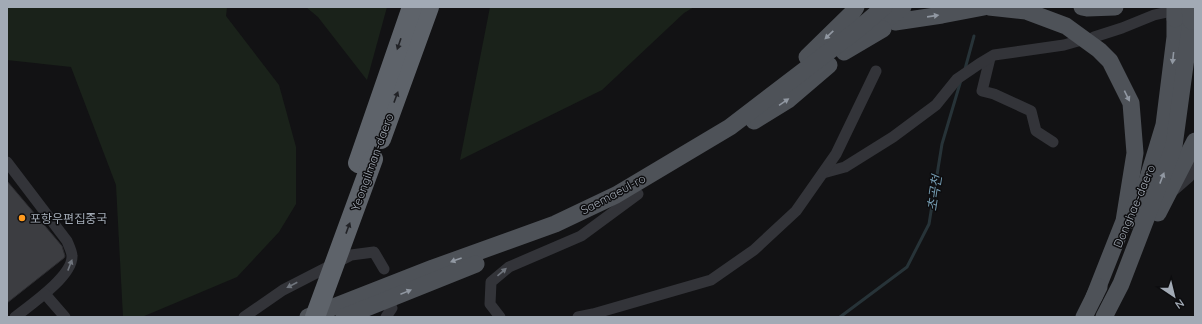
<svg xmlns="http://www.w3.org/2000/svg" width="1202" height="324" font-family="Quicksand,'Noto Sans KR',sans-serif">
	<rect width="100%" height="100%" fill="#121214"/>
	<g fill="#1a221a">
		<polygon points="7,7 227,7 226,16 279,85 296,147 296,204 279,232 237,277 142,317 123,317 116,185 71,67 7,60"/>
		<polygon points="306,7 387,7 367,80 318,17"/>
		<polygon points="490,7 694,7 684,13 602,90 460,160"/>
	</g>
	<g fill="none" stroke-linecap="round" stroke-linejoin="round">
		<g stroke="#273338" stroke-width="3">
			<polyline points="965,69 974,36"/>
			<polyline points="840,317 907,267 929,224 942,144 961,80"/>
		</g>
	</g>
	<polygon fill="#3c3d41" stroke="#2c2c30" points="7,181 62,246 65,256 64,258 7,303"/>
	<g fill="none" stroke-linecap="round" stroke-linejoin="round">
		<g stroke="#333439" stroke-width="11">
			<polyline points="1094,37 1122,28 1154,15 1181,9"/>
			<polyline points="990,58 982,91 994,94 1031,111 1036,131 1053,142"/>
			<path d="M7,162L67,241C69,246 72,252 72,256C73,276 29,306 15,317"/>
			<polyline points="823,173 845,167 893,137 936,105 957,79 979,64 994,55 1064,45 1078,41"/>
			<polyline points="1174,190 1189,177 1195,166"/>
			<polyline points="45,294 65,317"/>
			<polyline points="244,317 283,290 351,255 374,252 384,269"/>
			<polyline points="386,317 392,308"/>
			<polyline points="500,317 490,304 491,282 509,267 581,236 638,194"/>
			<polyline points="578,317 593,314 711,280 754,250 796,211 836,154 876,71"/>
		</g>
		<g stroke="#4e5258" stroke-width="17">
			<polyline points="989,7 1026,11 1066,26 1099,50 1110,61 1131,103 1135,153 1124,221 1094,297"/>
			<polyline points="1082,7 1087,8 1115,7"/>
			<polyline points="895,22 942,15 984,7"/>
			<polyline points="872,31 903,7"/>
			<polyline points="844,52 883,29"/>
			<polyline points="807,57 852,13 856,7"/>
			<polyline points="754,121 788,100 829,65"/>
			<polyline points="1158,213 1195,141"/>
			<polyline points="1130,220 1147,181 1164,125 1175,37 1175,19"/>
			<polyline points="308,317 433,268 555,224 616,195 730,127 857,30 884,7"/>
			<polyline points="344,317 476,264"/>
			<polyline points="1084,317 1099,287"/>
			<polyline points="1104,317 1121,284 1174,146 1191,21"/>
		</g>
		<g stroke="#5e636a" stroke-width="20">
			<polyline points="381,139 429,7"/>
			<polyline points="358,163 412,7"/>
		</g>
		<g stroke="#4e5258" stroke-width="17">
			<polyline points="1175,7 1175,19"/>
			<polyline points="1190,7 1191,21"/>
		</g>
		<polyline stroke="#5e636a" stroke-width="20" points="315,317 373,159"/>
	</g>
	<defs><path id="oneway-solid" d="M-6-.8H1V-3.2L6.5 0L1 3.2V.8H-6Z"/></defs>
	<g fill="#9198a2">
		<use href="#oneway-solid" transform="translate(933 16) rotate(-8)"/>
		<use href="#oneway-solid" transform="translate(829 35) rotate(136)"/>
		<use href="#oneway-solid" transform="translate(1173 58) rotate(96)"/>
		<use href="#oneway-solid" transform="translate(1127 96) rotate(64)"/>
		<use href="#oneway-solid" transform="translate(784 102) rotate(-34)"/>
		<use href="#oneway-solid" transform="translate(1162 178) rotate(-69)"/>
		<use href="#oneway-solid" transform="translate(456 260) rotate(160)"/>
		<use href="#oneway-solid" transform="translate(406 292) rotate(-22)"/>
	</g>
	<g fill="#212226">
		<use href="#oneway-solid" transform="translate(399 44) rotate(109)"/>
		<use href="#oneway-solid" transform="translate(396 97) rotate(-70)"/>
		<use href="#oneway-solid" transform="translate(348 228) rotate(-70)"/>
	</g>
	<g fill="#70757d">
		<use href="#oneway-solid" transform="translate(70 265) rotate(-69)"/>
		<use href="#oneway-solid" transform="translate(502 272) rotate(-41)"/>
		<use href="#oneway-solid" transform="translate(292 285) rotate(153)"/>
	</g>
	<circle fill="#ff9a1f" stroke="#0d0d0f" stroke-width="1.5" cx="22" cy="218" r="4"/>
	<g text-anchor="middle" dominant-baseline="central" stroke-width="3" stroke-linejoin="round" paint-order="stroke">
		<g font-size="12" fill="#a2aab5" stroke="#0d0d0f">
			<text transform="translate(372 162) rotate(-70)">Yeongilman-daero</text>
			<text transform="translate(613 194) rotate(-28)">Saemaeul-ro</text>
			<text transform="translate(1134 206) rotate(-67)">Donghae-daero</text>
		</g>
		<g font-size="12" fill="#a2aab5" stroke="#0d0d0f" text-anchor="start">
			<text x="30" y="218">포항우편집중국</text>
		</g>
		<g font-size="13" font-style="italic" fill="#769eb4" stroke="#0d0d0f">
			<text transform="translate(934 193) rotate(-81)">초곡천</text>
		</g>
	</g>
	<rect width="1202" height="324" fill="none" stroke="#a2aab5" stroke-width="16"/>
	<g transform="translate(1174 296) rotate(145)" stroke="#0d0d0f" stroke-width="3" paint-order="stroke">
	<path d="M0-3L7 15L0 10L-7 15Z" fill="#a2aab5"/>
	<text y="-6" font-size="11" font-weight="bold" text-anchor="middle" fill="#a2aab5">N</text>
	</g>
</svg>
